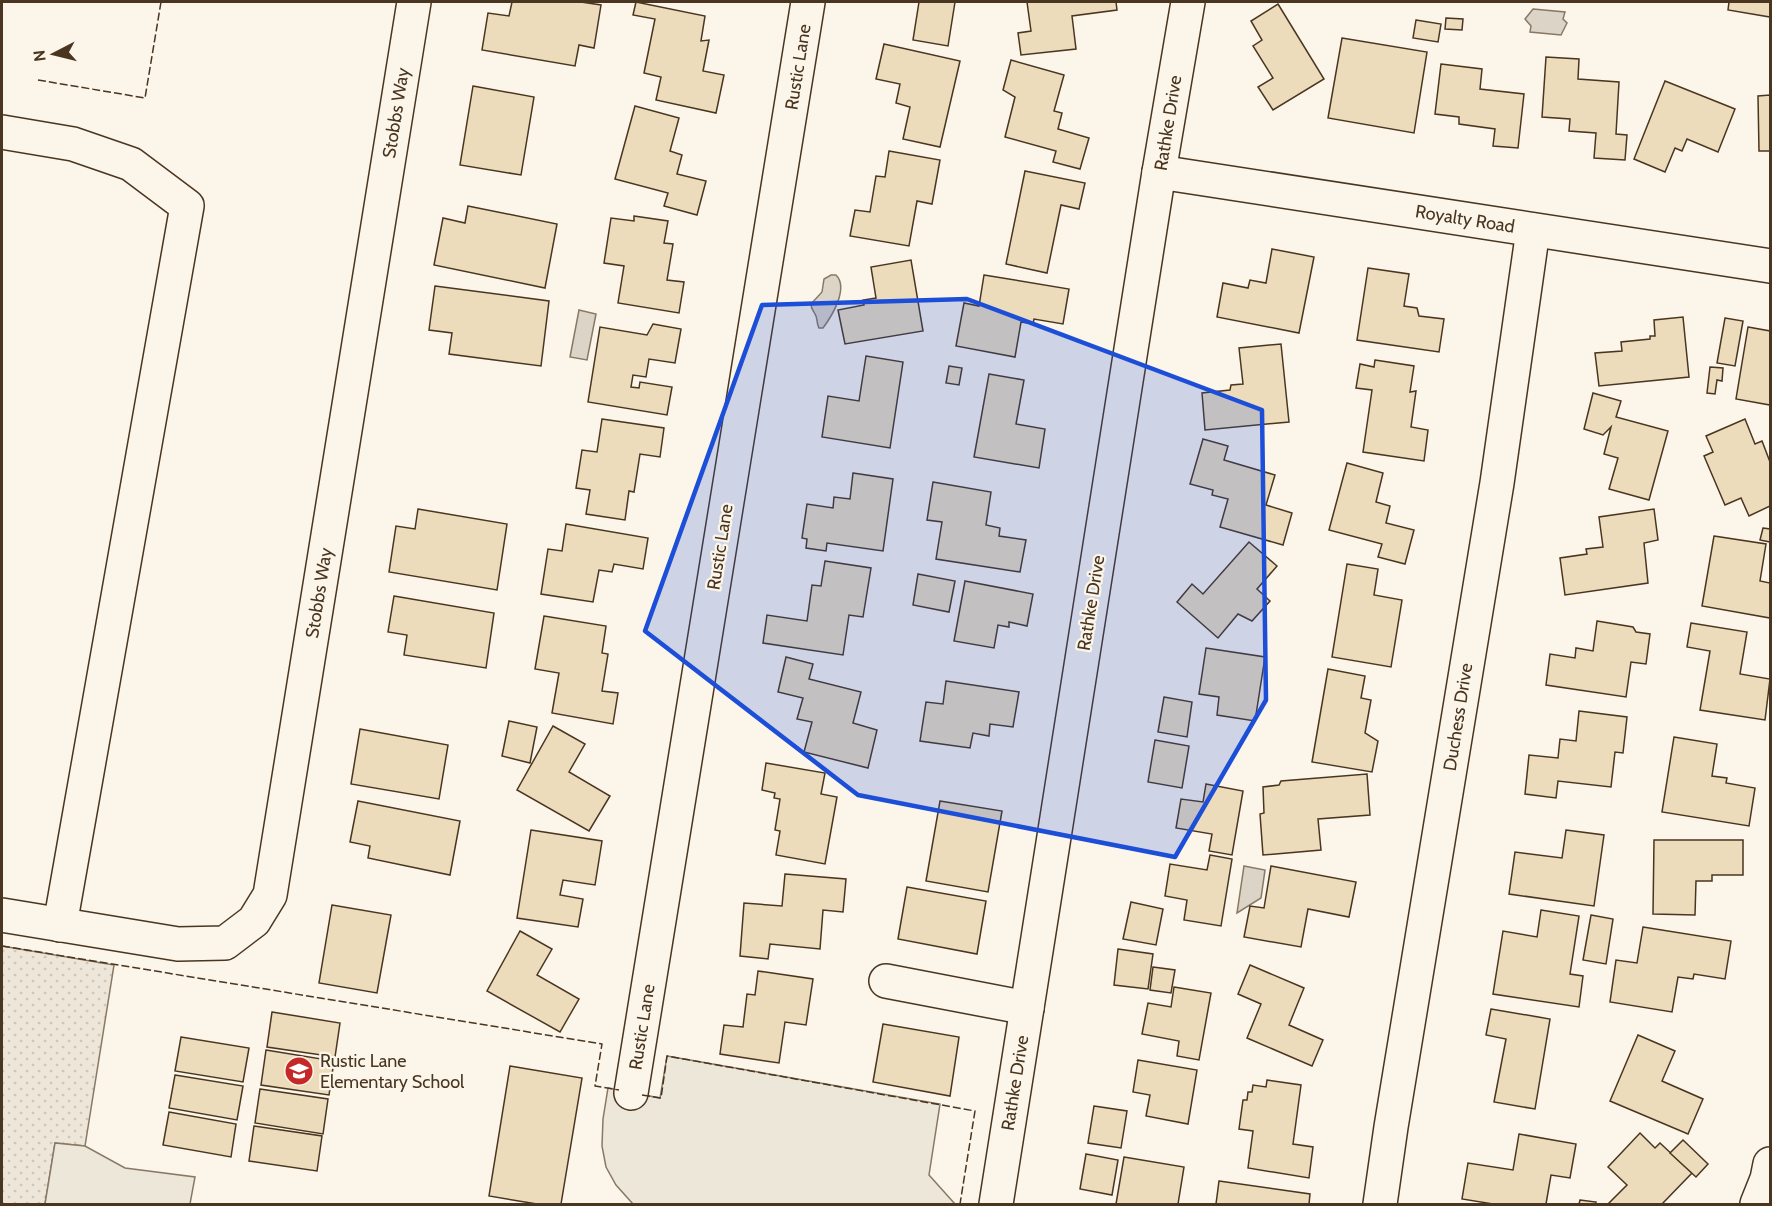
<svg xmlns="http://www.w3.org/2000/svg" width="1772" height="1206" font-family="Cabin,sans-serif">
	<defs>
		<pattern id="grass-dots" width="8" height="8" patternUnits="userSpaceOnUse" patternTransform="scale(1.5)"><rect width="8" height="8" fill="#ede6d9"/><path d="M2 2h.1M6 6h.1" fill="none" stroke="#cdc6ba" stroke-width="1.8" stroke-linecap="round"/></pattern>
	</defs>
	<rect width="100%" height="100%" fill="#fbf6e9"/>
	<polygon fill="url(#grass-dots)" stroke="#887966" stroke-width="1.5" points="2,946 114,965 85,1146 55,1143 45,1204 2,1204"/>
	<g fill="#ede7d9" stroke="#887966" stroke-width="1.5">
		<polygon points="667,1056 940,1104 929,1175 955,1204 633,1204 616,1185 606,1167 602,1146 603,1119 608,1088 660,1098"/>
		<polygon points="55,1143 85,1146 125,1168 195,1177 190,1204 45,1204"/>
	</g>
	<g fill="#dcd4c6" stroke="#887966" stroke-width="1.5">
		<polygon points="1533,9 1565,12 1563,19 1567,23 1561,35 1530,32 1531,26 1525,19"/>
		<path d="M831,275H836C849,288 832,316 823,328H819C816,323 818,318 815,314C813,310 811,309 811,304L822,292L824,279Z"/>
		<polygon points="579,310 596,314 587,360 570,357"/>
		<polygon points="1244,866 1265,870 1261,898 1237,913"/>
	</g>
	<g fill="#ecdcbc" stroke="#4a3520" stroke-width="1.5">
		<polygon points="512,2 581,2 601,5 594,48 579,45 575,66 482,50 488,13 509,16"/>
		<polygon points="636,2 705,16 701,41 709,40 703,71 724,75 716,113 656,100 661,77 644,73 655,19 633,15"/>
		<polygon points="919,2 955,2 948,46 913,40"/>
		<polygon points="1027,2 1116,2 1117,10 1072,16 1076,49 1021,55 1018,33 1031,31"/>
		<polygon points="1729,2 1770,2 1770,17 1728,10"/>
		<polygon points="1278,4 1324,79 1273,110 1258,87 1273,78 1253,46 1262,40 1251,21"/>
		<polygon points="1446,18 1463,19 1462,30 1445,29"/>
		<polygon points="1416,20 1441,24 1438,42 1413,38"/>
		<polygon points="1342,38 1427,52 1414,133 1328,118"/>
		<polygon points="884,44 960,61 940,147 903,139 910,107 896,103 900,84 876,79"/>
		<polygon points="1546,57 1579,59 1578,79 1619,82 1616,134 1627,135 1625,160 1594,158 1596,133 1569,131 1570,119 1542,117"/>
		<polygon points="1011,60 1064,75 1054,111 1062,113 1058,129 1089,138 1080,169 1053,162 1056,151 1005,137 1015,97 1003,90"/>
		<polygon points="1441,64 1482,69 1480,89 1524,94 1518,148 1493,146 1495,129 1459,124 1459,117 1435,114"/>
		<polygon points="1665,81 1735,109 1718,152 1687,139 1682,151 1675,148 1665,172 1634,159"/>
		<polygon points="473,86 534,97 521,175 460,165"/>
		<polygon points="1770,95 1770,151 1759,151 1758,96"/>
		<polygon points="635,106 679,118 670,151 682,155 677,174 706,181 697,215 664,206 668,193 615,179"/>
		<polygon points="889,151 940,160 932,204 917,201 909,246 850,236 855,210 870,212 876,176 885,177"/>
		<polygon points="1025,171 1085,183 1079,209 1061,205 1047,273 1006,264"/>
		<polygon points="468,206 557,224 545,288 434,265 443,218 465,223"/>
		<polygon points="634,216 668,221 664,243 673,244 667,280 684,282 679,313 618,303 624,266 604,263 611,218 634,221"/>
		<polygon points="1272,249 1314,257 1299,333 1217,317 1223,283 1248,288 1250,280 1266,283"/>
		<polygon points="911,260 923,331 845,344 838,310 864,305 863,300 876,298 871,267"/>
		<polygon points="1368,268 1409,274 1404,306 1417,308 1419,316 1444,319 1439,352 1357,340"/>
		<polygon points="984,275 1069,289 1063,324 1034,319 1033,324 1021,322 1015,357 956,346 964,303 979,306"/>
		<polygon points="435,286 549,301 541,366 449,354 452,333 429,330"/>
		<polygon points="1683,317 1689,377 1599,386 1595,353 1622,351 1621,342 1650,339 1650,336 1655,336 1654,320"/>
		<polygon points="1725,318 1743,321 1735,366 1717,363"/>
		<polygon points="653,324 681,329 675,363 649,359 646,377 633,375 631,387 639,388 640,382 672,387 667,415 588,402 600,327 647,335"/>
		<polygon points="1748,327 1770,331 1770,405 1736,399"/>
		<polygon points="1281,344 1289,422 1205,430 1202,393 1230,390 1231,385 1243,384 1239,348"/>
		<polygon points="866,356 903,362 890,448 822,437 828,396 859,401"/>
		<polygon points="1375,360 1414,366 1410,392 1416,391 1411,427 1428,430 1424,461 1363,452 1372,390 1356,388 1360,364 1374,367"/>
		<polygon points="949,366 962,368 959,385 946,383"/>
		<polygon points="1710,367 1723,368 1722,381 1717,380 1715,394 1707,393"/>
		<polygon points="989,374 1024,380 1016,424 1045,429 1039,468 974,457"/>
		<polygon points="1593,393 1621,401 1616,417 1668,431 1649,500 1609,489 1618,458 1604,454 1611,427 1603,435 1584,429"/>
		<polygon points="602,419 664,428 660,457 640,454 634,492 629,491 625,520 586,514 590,490 576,488 582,450 597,452"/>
		<polygon points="1745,419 1755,444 1762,441 1770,462 1770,506 1749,516 1741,498 1725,505 1704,456 1713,452 1706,436"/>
		<polygon points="1203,439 1228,446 1224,460 1275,475 1266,505 1292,513 1283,545 1220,527 1228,499 1212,495 1213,490 1190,484"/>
		<polygon points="1347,463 1383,473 1376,502 1390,506 1386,523 1414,530 1405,564 1378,557 1382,544 1329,530"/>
		<polygon points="853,473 893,479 883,551 827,543 826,551 806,548 807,539 802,538 807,504 833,508 834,497 850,499"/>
		<polygon points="933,482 991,492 986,525 1000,528 999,536 1026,540 1020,572 936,559 942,522 927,520"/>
		<polygon points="418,509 507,524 497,590 389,572 396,526 415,529"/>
		<polygon points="1654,509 1658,540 1644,543 1648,583 1565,595 1560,558 1587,554 1586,549 1603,547 1599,517"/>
		<polygon points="566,524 648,538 643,569 614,564 612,572 599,570 593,602 541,594 548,549 562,551"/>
		<polygon points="1763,528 1770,529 1770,542 1760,540"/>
		<polygon points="1714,536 1766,544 1760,581 1770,583 1770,618 1702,606"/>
		<polygon points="1249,542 1277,566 1257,589 1270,601 1252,621 1238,614 1218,638 1177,602 1192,584 1203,594"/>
		<polygon points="825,561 871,568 863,617 849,615 843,655 763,643 767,615 807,621 812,585 821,586"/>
		<polygon points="1347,564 1378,569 1374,595 1402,600 1391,667 1332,657"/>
		<polygon points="918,574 955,581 949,612 913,605"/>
		<polygon points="965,581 1033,594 1027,626 1009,622 1009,627 998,625 994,648 954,641"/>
		<polygon points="394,596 494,613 486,668 404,655 407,635 388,632"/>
		<polygon points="544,616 606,626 602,653 608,654 602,691 618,693 613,724 552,713 559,673 535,669"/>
		<polygon points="1597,621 1633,627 1636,632 1650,634 1646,664 1631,662 1626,697 1546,685 1550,654 1575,658 1576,648 1593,651"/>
		<polygon points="1691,623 1747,632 1740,674 1770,679 1765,720 1700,710 1710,651 1687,647"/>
		<polygon points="1206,648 1265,657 1255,721 1217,715 1219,697 1199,694"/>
		<polygon points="786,657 813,664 809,679 861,692 853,723 877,730 868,768 804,752 812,722 797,719 803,698 778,692"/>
		<polygon points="1328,669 1365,676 1361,698 1371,700 1365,733 1378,741 1372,772 1312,762"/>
		<polygon points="946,681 1019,692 1013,727 990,724 989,736 973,733 970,748 920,741 926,702 943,704"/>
		<polygon points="1164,697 1192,702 1187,737 1158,732"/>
		<polygon points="1579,711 1627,717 1623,753 1615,752 1611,787 1558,781 1556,798 1525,794 1529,755 1558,758 1560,739 1576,741"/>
		<polygon points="509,721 537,727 530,763 502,756"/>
		<polygon points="553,726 585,744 569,772 610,796 589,831 517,790"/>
		<polygon points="360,729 448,745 439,799 351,784"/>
		<polygon points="1674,737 1717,744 1712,776 1727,778 1726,783 1755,788 1749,826 1662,812"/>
		<polygon points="1155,740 1189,746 1182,788 1148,782"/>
		<polygon points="766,763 825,773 821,794 837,797 825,864 776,855 780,831 775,830 780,799 774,798 775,793 762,790"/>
		<polygon points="1367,774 1370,815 1318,819 1321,850 1263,855 1260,814 1264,813 1263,787 1279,785 1281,781"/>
		<polygon points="1206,784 1243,791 1232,855 1209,851 1212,834 1176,828 1181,799 1203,802"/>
		<polygon points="358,801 460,821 450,875 368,858 370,846 350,842"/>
		<polygon points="940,801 1002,811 988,892 926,881"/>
		<polygon points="531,830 602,841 595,885 563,880 560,895 583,899 578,927 517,918"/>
		<polygon points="1566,830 1604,835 1594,906 1509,894 1515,852 1562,858"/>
		<polygon points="1654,840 1743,840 1743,875 1712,875 1712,881 1696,881 1695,915 1653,914"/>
		<polygon points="1210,855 1232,859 1221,926 1184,920 1187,900 1165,896 1170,864 1207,870"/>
		<polygon points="1271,866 1356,882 1349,917 1308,909 1301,947 1244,937 1250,906 1264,908"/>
		<polygon points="785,874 846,879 843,912 823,910 820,949 770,944 768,959 740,956 744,903 782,906"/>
		<polygon points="907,887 986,901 977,954 898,939"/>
		<polygon points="1131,902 1163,909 1156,945 1123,939"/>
		<polygon points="332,905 391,915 377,993 319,983"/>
		<polygon points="1541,910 1579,916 1570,974 1583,976 1579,1007 1493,994 1503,931 1537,937"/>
		<polygon points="1591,915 1613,919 1606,964 1583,960"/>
		<polygon points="1643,927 1731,941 1725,979 1694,974 1693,979 1678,977 1672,1012 1610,1002 1616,960 1637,963"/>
		<polygon points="520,931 552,949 537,975 579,999 560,1032 487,991"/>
		<polygon points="1118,949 1153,954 1148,989 1114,985"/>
		<polygon points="1250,965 1304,988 1289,1025 1323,1040 1312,1066 1247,1038 1261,1004 1238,994"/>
		<polygon points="1153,967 1175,970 1171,993 1150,990"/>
		<polygon points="758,971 813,979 806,1025 785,1022 779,1063 720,1054 724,1025 743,1027 747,994 755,995"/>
		<polygon points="1174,987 1211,993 1199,1060 1177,1056 1179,1041 1142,1034 1148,1003 1171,1007"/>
		<polygon points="1491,1009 1550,1019 1535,1109 1494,1102 1506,1039 1486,1035"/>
		<polygon points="272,1012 340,1023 335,1057 267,1047"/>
		<polygon points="883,1024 959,1037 950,1096 873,1082"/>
		<polygon points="1638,1035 1675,1051 1662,1081 1703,1099 1688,1134 1610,1101"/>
		<polygon points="181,1037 249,1048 243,1082 175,1071"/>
		<polygon points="266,1050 334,1061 329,1095 261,1085"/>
		<polygon points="1138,1060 1197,1070 1188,1124 1146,1116 1150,1095 1133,1092"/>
		<polygon points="510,1066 582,1078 561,1204 537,1204 489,1196"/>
		<polygon points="175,1075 243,1086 237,1120 169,1108"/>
		<polygon points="1267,1080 1301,1085 1293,1144 1313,1147 1309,1178 1248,1168 1253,1131 1239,1129 1243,1100 1247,1100 1248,1092 1252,1092 1253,1085 1266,1087"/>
		<polygon points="260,1089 328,1099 323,1134 255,1123"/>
		<polygon points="1094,1106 1127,1111 1121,1148 1088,1143"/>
		<polygon points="169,1112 236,1124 231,1157 163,1145"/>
		<polygon points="254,1126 322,1136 317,1171 249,1161"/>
		<polygon points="1640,1133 1655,1148 1660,1143 1692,1173 1662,1204 1608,1204 1627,1185 1608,1167"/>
		<polygon points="1519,1134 1576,1144 1570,1178 1551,1175 1546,1204 1493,1204 1462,1199 1468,1163 1513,1170"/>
		<polygon points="1683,1140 1708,1164 1696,1177 1670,1153"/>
		<polygon points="1086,1154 1118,1160 1112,1195 1080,1189"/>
		<polygon points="1124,1157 1184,1167 1178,1204 1116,1204"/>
		<polygon points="1219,1181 1310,1194 1309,1204 1216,1204"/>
		<polygon points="1580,1200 1596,1202 1595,1204 1579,1204"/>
	</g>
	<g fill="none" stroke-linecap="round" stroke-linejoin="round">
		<g stroke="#4a3520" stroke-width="36">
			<g id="minor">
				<polyline points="2,132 73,144 131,164 187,206 60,925"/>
				<polyline points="1159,172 1770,266"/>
				<polyline points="2,915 178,944 225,943 254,921 270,895 414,2"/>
				<polyline points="886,981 1027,1008"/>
				<polyline points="631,1093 808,2"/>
				<polyline points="996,1204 1159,172 1188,2"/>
				<polyline points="1380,1204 1391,1127 1497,483 1533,230"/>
				<polyline points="1757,1204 1767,1179 1770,1164"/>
			</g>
		</g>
		<use href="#minor" stroke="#fbf6e9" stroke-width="33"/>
		<g stroke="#4a3520" stroke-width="1.5" stroke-dasharray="8 3" stroke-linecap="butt">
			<polyline points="38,80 145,98 161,2"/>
			<polyline points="2,946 602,1044 595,1086 619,1090"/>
			<polyline points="642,1095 661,1098 667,1056 975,1111 960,1204"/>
		</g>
	</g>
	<path fill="#1d4ed8" fill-opacity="0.2" stroke="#1d4ed8" stroke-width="4.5" stroke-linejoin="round" d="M967,299L1262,410L1266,700L1175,857L858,795L645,631L762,305Z"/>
	<defs>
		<g id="school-disc" transform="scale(1.5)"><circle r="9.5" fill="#c62828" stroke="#fbf6e9"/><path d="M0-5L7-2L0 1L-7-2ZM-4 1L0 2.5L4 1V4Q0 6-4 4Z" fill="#fff"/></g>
	</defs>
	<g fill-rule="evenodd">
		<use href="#school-disc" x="299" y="1071"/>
	</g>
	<g text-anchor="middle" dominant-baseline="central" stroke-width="4.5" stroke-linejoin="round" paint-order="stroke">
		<g font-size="18" fill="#4a3520" stroke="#fbf6e9">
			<text transform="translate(798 67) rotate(-81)">Rustic Lane</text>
			<text transform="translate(396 113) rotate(-81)">Stobbs Way</text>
			<text transform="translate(1168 123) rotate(-81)">Rathke Drive</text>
			<text transform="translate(1465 219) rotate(9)">Royalty Road</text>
			<text transform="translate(720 547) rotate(-81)">Rustic Lane</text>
			<text transform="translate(319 593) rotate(-81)">Stobbs Way</text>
			<text transform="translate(1091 603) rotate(-81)">Rathke Drive</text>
			<text transform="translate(1458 717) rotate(-81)">Duchess Drive</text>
			<text transform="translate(642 1027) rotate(-81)">Rustic Lane</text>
			<text transform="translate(1015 1083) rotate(-81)">Rathke Drive</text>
		</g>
		<g font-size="18" fill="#4a3520" stroke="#fbf6e9" text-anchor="start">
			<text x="320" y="1061">Rustic Lane<tspan x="320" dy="21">Elementary School</tspan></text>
		</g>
	</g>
	<rect width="1772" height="1206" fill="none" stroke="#4a3520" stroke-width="6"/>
	<g transform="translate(54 54) rotate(263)" stroke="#fbf6e9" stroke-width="4.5" paint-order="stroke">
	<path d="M0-4.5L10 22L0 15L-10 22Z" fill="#4a3520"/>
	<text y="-9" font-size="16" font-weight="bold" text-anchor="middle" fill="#4a3520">N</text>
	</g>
</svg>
